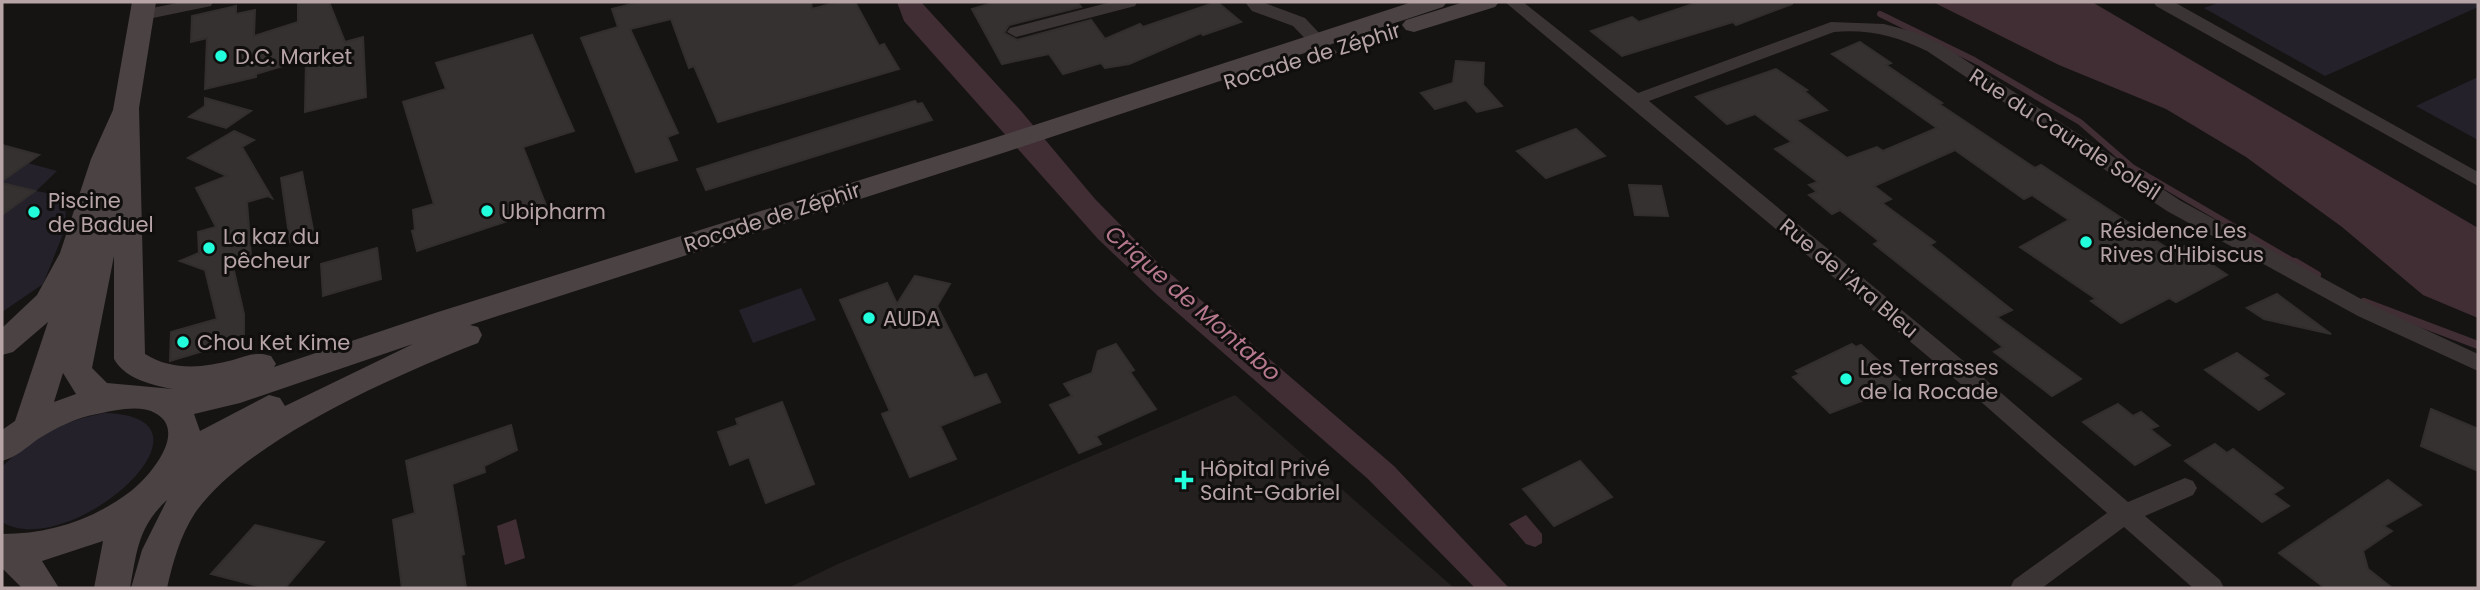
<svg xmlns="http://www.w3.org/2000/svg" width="2480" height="590" font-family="Poppins,sans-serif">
	<rect width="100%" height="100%" fill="#161413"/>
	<polygon fill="#23201f" points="1235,395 1454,588 788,588 838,564"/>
	<g fill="#24212b">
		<polygon points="2221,2 2478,2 2478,7 2325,76 2204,8"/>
		<polygon points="2478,77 2478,140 2416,106"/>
		<polygon points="2,145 39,155 28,163 57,171 36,191 57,195 66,193 65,229 43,284 2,312"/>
		<polygon points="801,288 816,320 753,343 739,310"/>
		<path d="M105,413C235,417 69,563 2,522V467C30,438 65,420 105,413Z"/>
	</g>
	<g fill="#412e35">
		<polygon points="897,2 921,2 1021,111 1095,199 1159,264 1394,466 1509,588 1475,588 1368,479 1158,296 1098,239 904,21"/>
		<polygon points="1933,2 2092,2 2478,228 2478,318 2423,295 2342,227 2246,157 2166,109 2059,65"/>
		<polygon points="1526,515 1542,534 1542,543 1535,547 1526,544 1509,524"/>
		<polygon points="516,519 525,558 505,565 497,526"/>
	</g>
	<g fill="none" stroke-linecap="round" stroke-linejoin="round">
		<polyline stroke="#412e35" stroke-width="6" points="1880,14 1974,60 2080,122 2132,167 2298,264"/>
		<g stroke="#412e35" stroke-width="8">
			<polyline points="2295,262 2317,275"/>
			<polyline points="2364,302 2478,345"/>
		</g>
	</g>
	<g fill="#353130" stroke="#322e2d" stroke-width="2">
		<polygon points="298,2 329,2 345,42 363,37 366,97 305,112 306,59 256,74 256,77 205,89 207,38 191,42 192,16 236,6 236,14 255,10 254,36 298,22"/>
		<polygon points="640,2 811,2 812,9 838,2 855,2 879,46 884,44 899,69 718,122 694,66 689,68 671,19 630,29 678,133 667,137 677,160 636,172 581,38 618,27 612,9"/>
		<polygon points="996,2 1077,2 1081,7 1009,25 1004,33 1017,40 1091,20 1105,39 1140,24 1143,27 1217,2 1241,22 1203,35 1201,33 1129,64 1105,68 1101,63 1063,74 1049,54 1002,64 972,9"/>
		<polygon points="1699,2 1792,2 1792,4 1736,25 1733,22 1622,56 1591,31 1632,17 1639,22"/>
		<polygon points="532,35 574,131 523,147 547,208 417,251 412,231 415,230 413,210 434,204 403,102 446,89 436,63"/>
		<polygon points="1860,42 1891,63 1886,65 1942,103 1939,104 2035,168 2041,165 2173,252 2185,246 2227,275 2176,302 2169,298 2121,323 2091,301 2096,299 2020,247 2069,220 2032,195 2024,199 1955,150 1874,186 1891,199 1882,203 1935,242 1930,245 2012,310 1997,317 2081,379 2052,396 1994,352 2003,347 1874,244 1879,241 1840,210 1832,214 1809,195 1817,192 1809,185 1818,182 1775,149 1792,142 1755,114 1727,124 1696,97 1776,69 1807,90 1804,91 1827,110 1796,120 1847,158 1877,147 1883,151 1937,128 1832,54"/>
		<polygon points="1456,61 1484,63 1483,85 1502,106 1477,112 1466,100 1435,109 1421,93 1453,83"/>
		<polygon points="205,98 251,111 226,128 189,117 205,106"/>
		<polygon points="915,101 917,104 922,103 932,120 706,190 697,169"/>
		<polygon points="1576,129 1605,156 1546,178 1517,151"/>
		<polygon points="234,131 254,140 242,147 272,198 268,196 247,202 251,256 232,262 244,314 244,339 170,361 171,332 217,319 205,270 180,261 199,253 198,232 216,227 196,188 227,176 188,158"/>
		<polygon points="2,145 39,155 2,181"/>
		<polygon points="302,172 314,235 290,242 281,178"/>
		<polygon points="2,183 35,191 2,215"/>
		<polygon points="1629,185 1661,186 1668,216 1635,215"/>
		<polygon points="377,248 381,279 323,296 321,264"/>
		<polygon points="915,276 950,284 937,306 974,378 986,374 1000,402 940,426 956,459 910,477 882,414 890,411 840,300 887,283 897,304"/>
		<polygon points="2277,294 2331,334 2264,319 2247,308"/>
		<polygon points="1116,344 1134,370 1130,372 1156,409 1096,436 1101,444 1079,453 1050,405 1072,396 1064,384 1092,373 1098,351"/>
		<polygon points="1852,344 1856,347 1861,345 1900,380 1896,382 1900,386 1830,413 1793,377 1800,374 1796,371"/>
		<polygon points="2237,353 2268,375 2262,378 2284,394 2259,410 2205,370"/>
		<polygon points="782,402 814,484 766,503 749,457 730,465 718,432 738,425 736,419"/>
		<polygon points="2118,404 2133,416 2141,412 2158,426 2150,429 2170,445 2135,465 2083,422"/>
		<polygon points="2431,409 2478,429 2478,471 2421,446"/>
		<polygon points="511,425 517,450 484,466 485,472 452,484 464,554 461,555 466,588 402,588 393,520 415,513 406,461"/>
		<polygon points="2215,444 2227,453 2233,449 2283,488 2273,494 2289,506 2262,522 2185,461"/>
		<polygon points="1580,461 1612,497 1554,526 1523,489"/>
		<polygon points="2388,480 2421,505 2384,526 2392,531 2363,551 2368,569 2392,588 2325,588 2279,553"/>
		<polygon points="255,525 324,542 285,588 266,588 211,574"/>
	</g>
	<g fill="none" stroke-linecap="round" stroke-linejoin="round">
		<g fill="#3b3434" fill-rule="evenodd">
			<polygon points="182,2 213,2 211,6 143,20 135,15 137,11"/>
			<polygon points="1111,2 1137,2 1135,6 1016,37 1007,32 1010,28"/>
			<polygon points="1245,2 1262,2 1305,18 1337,52 1334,56 1322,56 1293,26 1252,11"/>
			<path d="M1505,2H1523L1638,93L1831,22L1884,24L1914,32L1939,43L2181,201L2374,306L2478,354V371L2358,316L2167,211L1927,51C1896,36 1868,29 1834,32L1649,101L1978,373L2128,502L2185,478L2193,481L2197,488L2193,495L2145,516L2220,580L2224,588H2193L2124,527L2042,588H2010L2014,580L2107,513L1962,385Z"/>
			<polygon points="2154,2 2174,2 2478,172 2478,186 2156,6"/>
		</g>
		<g fill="#4b4243" fill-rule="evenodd">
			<path d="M132,2H156L139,108L145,354C172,371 203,368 233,360C247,356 257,351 271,356L276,364L274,367L438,312L988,140L1412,2H1447L1443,7L1006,152L470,325L478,327L482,335L478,343C396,375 245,441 195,513C180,536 173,562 167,588H131L142,550L167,500C138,527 137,551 130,588H94L103,541L42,561L59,588H22L2,568V534C49,534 93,520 131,491C149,477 189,431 155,413C139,404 113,411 97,414C75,418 56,428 38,439C26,448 16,457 2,461V430L15,421L48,322L13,352L2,355V328L37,295L60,253L91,159L113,110ZM114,256V359C125,379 152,385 173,389L107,383L92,368ZM413,344L285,406L280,398L269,395L200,431L194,414L240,403ZM63,373L76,394L54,402Z"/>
			<polygon points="1464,2 1499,2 1495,7 1414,32 1406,30 1402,25 1406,20"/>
		</g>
	</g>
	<g fill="#22ffdc" stroke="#100f0e" stroke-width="2.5">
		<circle cx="221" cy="56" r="7"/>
		<circle cx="487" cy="211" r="7"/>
		<circle cx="34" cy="212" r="7"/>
		<circle cx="2086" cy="242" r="7"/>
		<circle cx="209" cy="248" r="7"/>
		<circle cx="869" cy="318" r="7"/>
		<circle cx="183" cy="342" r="7"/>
		<circle cx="1846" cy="379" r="7"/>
		<path d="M1180.5 469.5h7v7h7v7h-7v7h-7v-7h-7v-7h7z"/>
	</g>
	<g text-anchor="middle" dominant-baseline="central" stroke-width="6" stroke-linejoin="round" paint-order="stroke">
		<g font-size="21" fill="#b7a4a6" stroke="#100f0e" text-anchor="start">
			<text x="235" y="56">D.C. Market</text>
			<text x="48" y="200">Piscine<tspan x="48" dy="24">de Baduel</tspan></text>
			<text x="501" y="211">Ubipharm</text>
			<text x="2100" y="230">Résidence Les<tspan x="2100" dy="24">Rives d'Hibiscus</tspan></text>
			<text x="223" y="236">La kaz du<tspan x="223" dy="24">pêcheur</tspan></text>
			<text x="883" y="318">AUDA</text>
			<text x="197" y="342">Chou Ket Kime</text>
			<text x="1860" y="367">Les Terrasses<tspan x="1860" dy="24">de la Rocade</tspan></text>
			<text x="1200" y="468">Hôpital Privé<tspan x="1200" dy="24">Saint-Gabriel</tspan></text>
		</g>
		<g font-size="21" fill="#b7a4a6" stroke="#100f0e">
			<text transform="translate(1312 56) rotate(-17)">Rocade de Zéphir</text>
			<text transform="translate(2065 134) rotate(33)">Rue du Caurale Soleil</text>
			<text transform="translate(772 217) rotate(-18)">Rocade de Zéphir</text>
			<text transform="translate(1849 278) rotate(40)">Rue de l'Ara Bleu</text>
		</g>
		<g font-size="23" font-style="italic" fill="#b5788e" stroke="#100f0e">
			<text transform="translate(1193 303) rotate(41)">Crique de Montabo</text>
		</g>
	</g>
	<rect width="2480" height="590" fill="none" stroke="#b7a4a6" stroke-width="7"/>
</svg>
